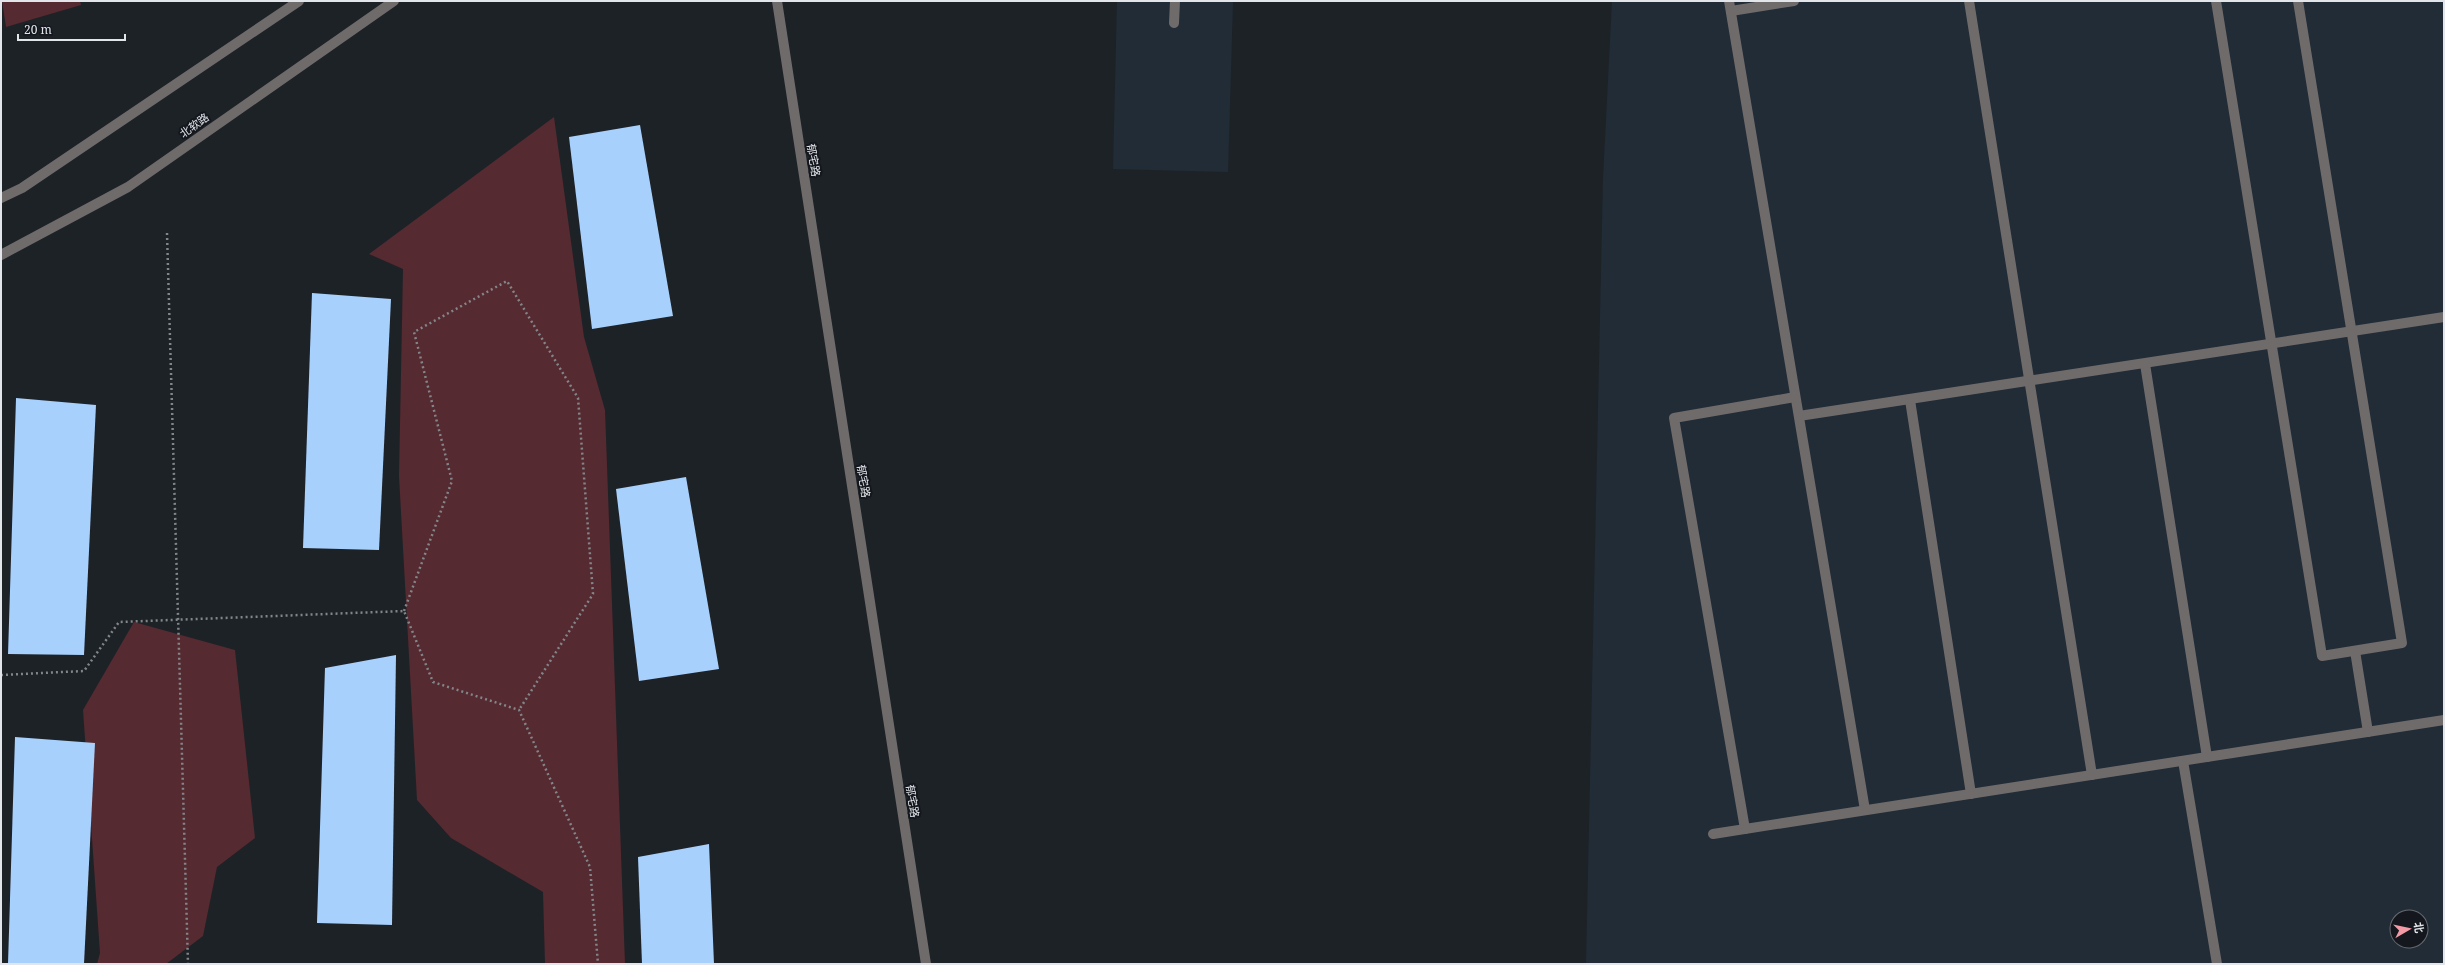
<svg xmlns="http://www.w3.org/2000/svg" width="2445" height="965" font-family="'Noto Serif','Noto Sans SC',serif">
	<rect width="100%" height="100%" fill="#1d2227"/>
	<g fill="#222c36" fill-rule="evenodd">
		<polygon points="1117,1 1233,1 1228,172 1113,169"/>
		<path d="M1612,1H2444V964H1586L1603,178ZM2397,917H2421V941H2397Z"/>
	</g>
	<g fill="#552a30">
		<polygon points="2,1 80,1 81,5 6,27"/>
		<polygon points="554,117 584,337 605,410 625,964 545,964 543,892 451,838 417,800 399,476 403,269 369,254"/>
		<polygon points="134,622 235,650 255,838 217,867 203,936 166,964 97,964 100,953 83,710"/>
	</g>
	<g fill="#a8d0fc">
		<polygon points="640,125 673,316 592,329 569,137"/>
		<polygon points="312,293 391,299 379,550 303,548"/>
		<polygon points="16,398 96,405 84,655 8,654"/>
		<polygon points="686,477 719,669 639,681 616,489"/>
		<polygon points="396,655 392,925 317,923 325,668"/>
		<polygon points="15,737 95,743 84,964 8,964"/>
		<polygon points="709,844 714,964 642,964 638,857"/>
	</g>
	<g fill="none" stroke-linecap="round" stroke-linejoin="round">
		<g stroke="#82868a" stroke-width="2.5" stroke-dasharray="2 3" stroke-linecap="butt">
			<polyline points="167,233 188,964"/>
			<polyline points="404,611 452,481 414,332 507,281 578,398 593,594 519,710"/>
			<polyline points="1,675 84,671 119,622 404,611 433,682 519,710 590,867 598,964"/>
		</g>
		<g stroke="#706b6b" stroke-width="10">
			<polyline points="777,1 926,964"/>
			<polyline points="1729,1 1865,810"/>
			<polyline points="1969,1 2092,775"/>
			<polyline points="2216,1 2322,656 2402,643 2298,1"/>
			<polyline points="1731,11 1794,1"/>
			<polyline points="1174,23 1175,1"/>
			<polyline points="1,198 22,188 299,1"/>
			<polyline points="1,255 128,187 394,1"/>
			<polyline points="2145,364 2207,757"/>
			<polyline points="1910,400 1971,794"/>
			<polyline points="1799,416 2444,317"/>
			<polyline points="2355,651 2368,732"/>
			<polyline points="2183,761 2217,964"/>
			<polyline points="1745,829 1674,418 1795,397"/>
			<polyline points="1713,834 2444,720"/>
		</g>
	</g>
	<g text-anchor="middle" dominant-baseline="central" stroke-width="4" stroke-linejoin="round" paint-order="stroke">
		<g font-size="11" fill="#e2e5e9" stroke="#14181e">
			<text transform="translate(194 125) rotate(-36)">北软路</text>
			<text transform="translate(814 160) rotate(81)">郁宅路</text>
			<text transform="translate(864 481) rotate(81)">郁宅路</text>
			<text transform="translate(913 801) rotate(81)">郁宅路</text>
		</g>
	</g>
	<rect width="2445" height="965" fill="none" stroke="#e2e5e9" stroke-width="4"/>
	<g transform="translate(2409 929) rotate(81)"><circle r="19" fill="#14181e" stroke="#666a6f"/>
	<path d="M0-3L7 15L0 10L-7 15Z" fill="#f49aa6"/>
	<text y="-6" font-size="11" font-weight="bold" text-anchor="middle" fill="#e2e5e9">北</text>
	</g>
	<path d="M18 34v6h107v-6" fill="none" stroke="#e2e5e9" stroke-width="2"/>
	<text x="24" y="34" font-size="12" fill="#e2e5e9" stroke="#14181e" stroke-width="3" paint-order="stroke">20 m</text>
</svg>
